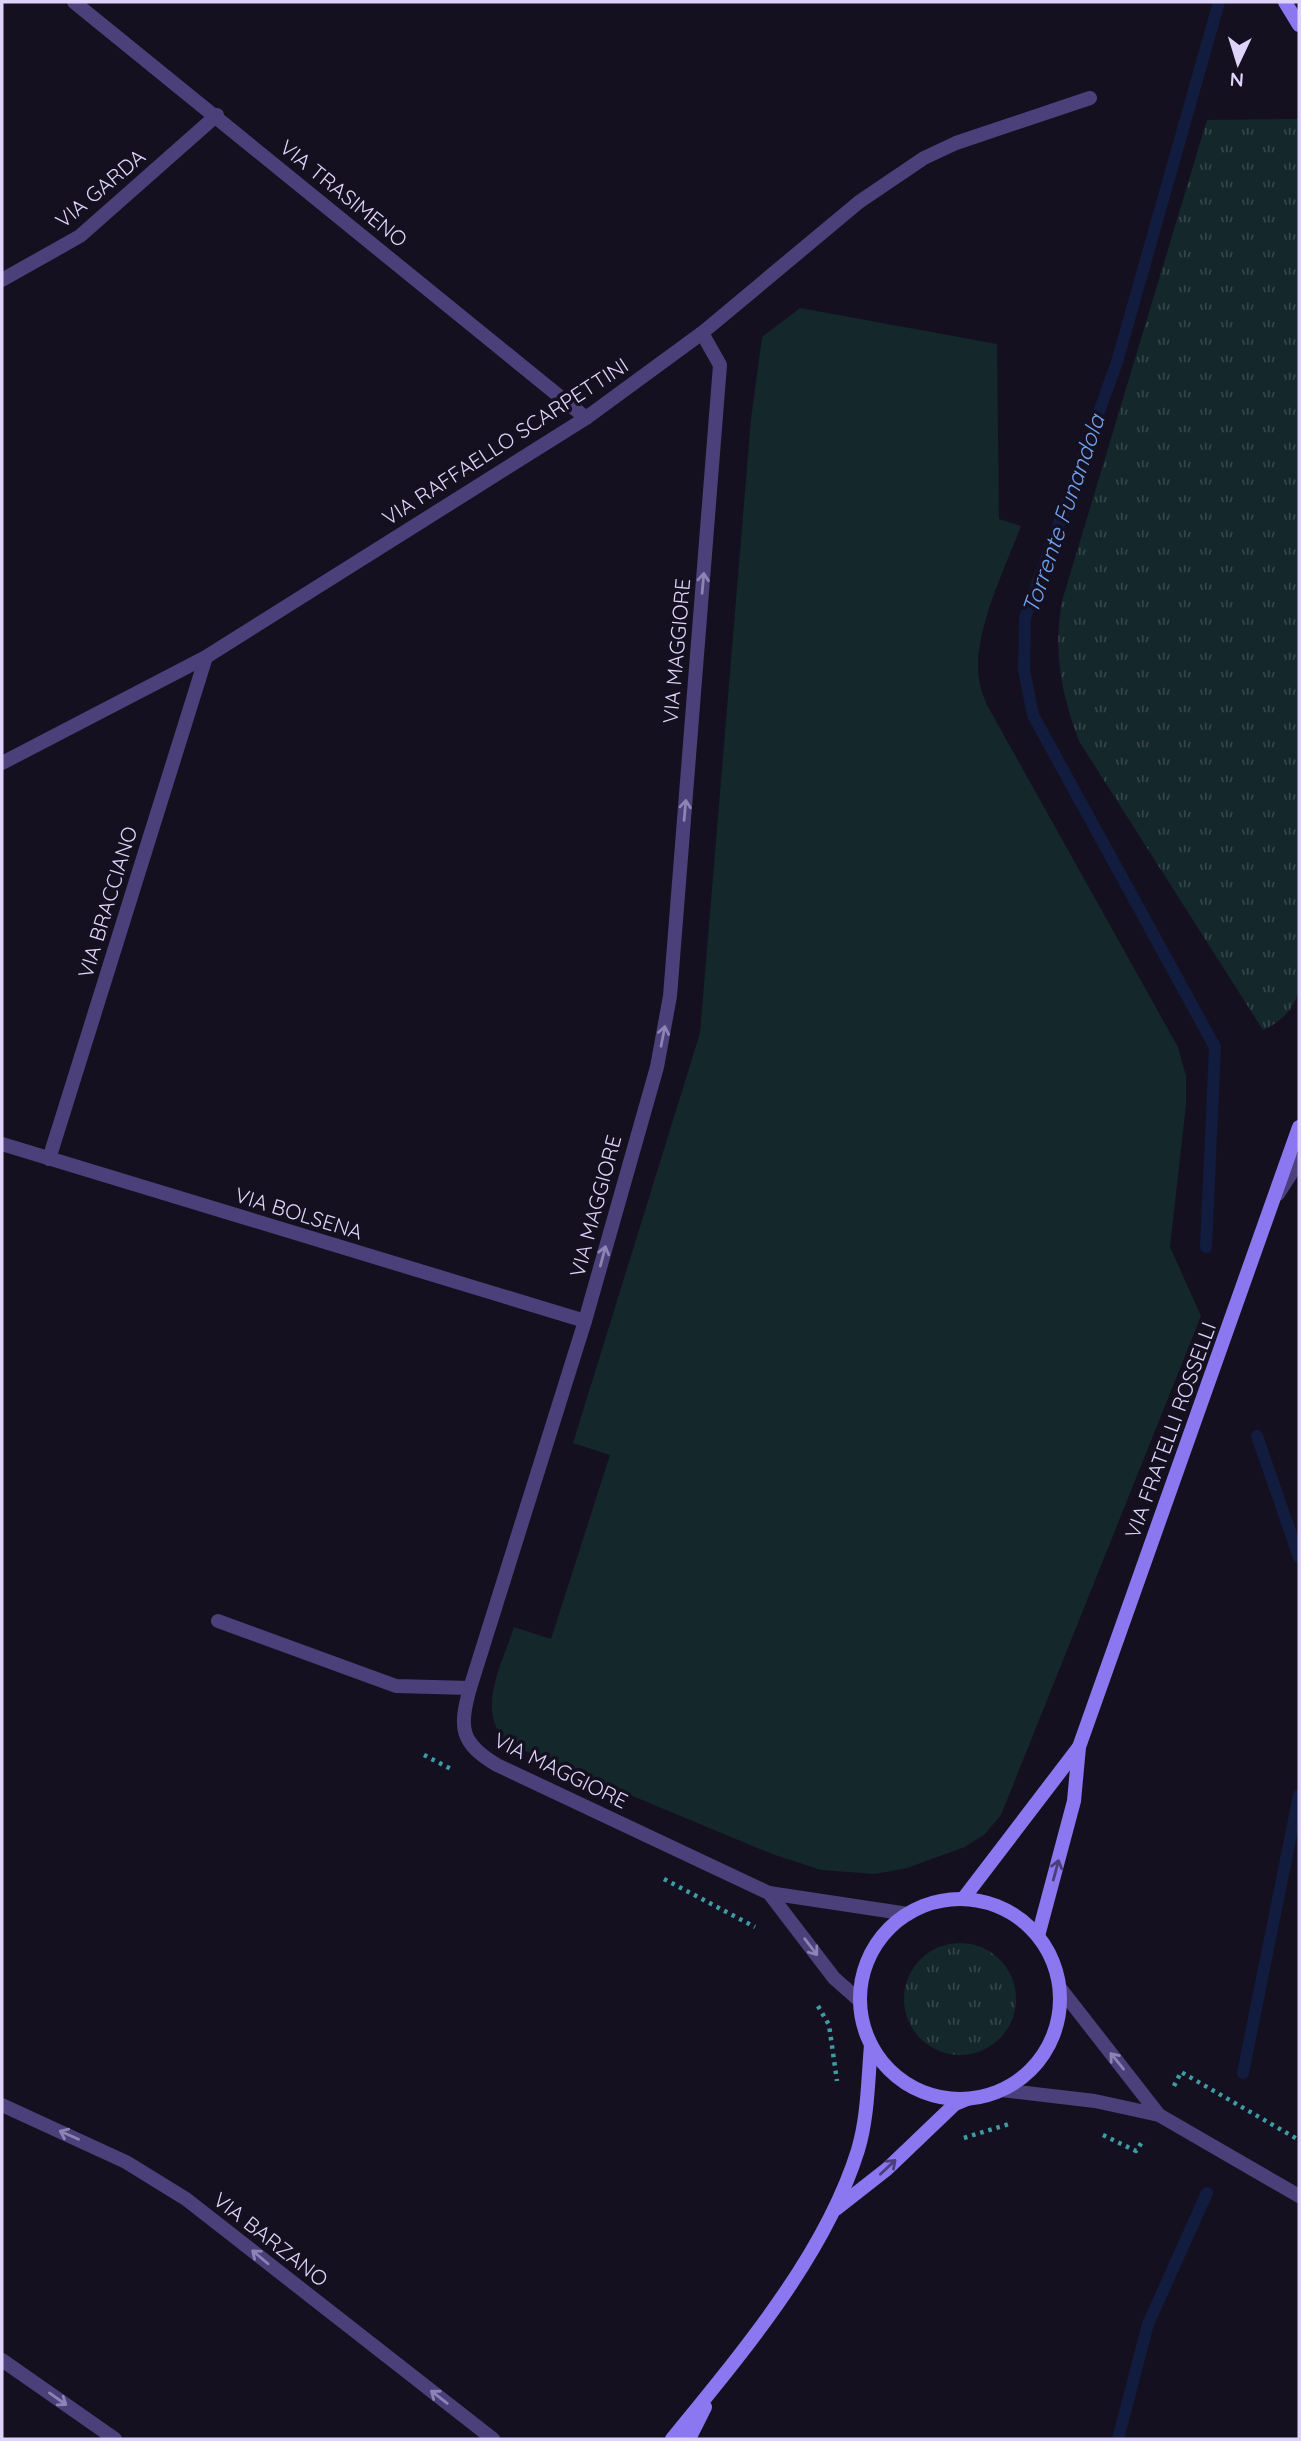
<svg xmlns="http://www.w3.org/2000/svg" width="1301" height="2441" font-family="Quicksand,sans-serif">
	<defs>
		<pattern id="grass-tufts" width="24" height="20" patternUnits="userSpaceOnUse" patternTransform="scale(1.75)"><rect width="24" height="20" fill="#14272a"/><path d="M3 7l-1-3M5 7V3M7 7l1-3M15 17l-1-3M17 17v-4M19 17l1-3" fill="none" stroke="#36454a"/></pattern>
	</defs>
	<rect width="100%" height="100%" fill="#151020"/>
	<g fill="url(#grass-tufts)">
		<path d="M1299,119V991C1292,1011 1282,1021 1263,1030L1079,741C1061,693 1053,652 1062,601L1207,120Z"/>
		<circle cx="960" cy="1999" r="56"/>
	</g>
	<path fill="#14272a" d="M800,308L997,344L999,519L1021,526C1005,569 972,634 979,679C980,688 984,697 987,705L1178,1047L1186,1076V1105L1170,1247L1201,1316L1001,1815L985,1834L965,1847L907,1868L875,1874L821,1870L772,1854L510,1745C473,1714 502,1665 514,1627L551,1639L610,1455L573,1443L700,1033L751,419L762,337Z"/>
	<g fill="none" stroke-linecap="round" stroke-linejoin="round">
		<g stroke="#111c3e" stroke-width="12">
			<polyline points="1206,1247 1215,1047 1033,715 1024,670 1025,618 1117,362 1219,2"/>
			<polyline points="1257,1436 1299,1557"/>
			<polyline points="1243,2073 1299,1795"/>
			<polyline points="1118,2439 1148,2324 1207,2193"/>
		</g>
		<g stroke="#3c9da6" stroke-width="4.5" stroke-dasharray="3.5 5" stroke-linecap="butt">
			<polyline points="424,1755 451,1769"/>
			<polyline points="664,1879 755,1927"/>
			<polyline points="818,2006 829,2025 837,2081"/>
			<polyline points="1174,2086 1181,2072 1299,2140"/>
			<polyline points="1103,2135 1136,2151 1144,2139"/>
			<polyline points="964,2138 1012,2123"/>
		</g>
		<g stroke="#4b407a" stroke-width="14">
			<polyline points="74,2 586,418"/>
			<polyline points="2,280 80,236 217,115"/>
			<path d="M702,333L720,365L670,996L657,1067L585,1321L470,1688C459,1728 460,1743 497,1765L769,1893L908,1914"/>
			<polyline points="2,763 206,657 586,418 702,333 859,202 924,158 956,143 1090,98"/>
			<polyline points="2,1144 585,1321"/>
			<polyline points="49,1159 206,657"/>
			<polyline points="1278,1194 1299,1161"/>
			<polyline points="218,1621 396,1686 470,1688"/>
			<polyline points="769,1893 834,1978 860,2001"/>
			<polyline points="1060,1988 1159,2115"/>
			<polyline points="1001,2090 1095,2101 1159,2115 1299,2196"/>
			<polyline points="2,2105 126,2162 186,2199 493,2439"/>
			<polyline points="2,2360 115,2439"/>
		</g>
		<g stroke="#8b77ef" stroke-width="14">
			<polyline points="1285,2 1299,25"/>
			<polyline points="963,1899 1079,1747"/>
			<circle cx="960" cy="1999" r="100"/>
			<polyline points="1038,1936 1074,1801 1079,1747 1299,1127"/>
			<polyline points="836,2209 887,2169 955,2104 967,2099"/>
			<path d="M672,2439C741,2354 825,2256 858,2150C868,2117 868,2079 871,2045"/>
			<polyline points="689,2439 705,2407"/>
		</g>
	</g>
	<defs><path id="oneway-shaft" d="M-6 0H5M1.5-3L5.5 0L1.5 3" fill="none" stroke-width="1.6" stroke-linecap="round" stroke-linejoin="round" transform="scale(1.75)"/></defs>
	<g stroke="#8d83b4">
		<use href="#oneway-shaft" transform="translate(703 583) rotate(-85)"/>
		<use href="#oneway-shaft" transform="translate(685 810) rotate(-85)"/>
		<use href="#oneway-shaft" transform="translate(663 1036) rotate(-79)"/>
		<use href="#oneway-shaft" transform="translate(603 1256) rotate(-75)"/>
		<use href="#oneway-shaft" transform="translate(811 1947) rotate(53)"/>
		<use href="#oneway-shaft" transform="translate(1117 2061) rotate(-129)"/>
		<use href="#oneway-shaft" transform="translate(69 2135) rotate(-156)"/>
		<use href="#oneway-shaft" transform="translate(260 2257) rotate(-140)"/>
		<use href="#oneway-shaft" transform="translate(439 2397) rotate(-142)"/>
		<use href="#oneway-shaft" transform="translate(58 2399) rotate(35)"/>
	</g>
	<g stroke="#4a3e7d">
		<use href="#oneway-shaft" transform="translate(1056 1870) rotate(-75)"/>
		<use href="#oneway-shaft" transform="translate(888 2167) rotate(-43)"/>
	</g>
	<g text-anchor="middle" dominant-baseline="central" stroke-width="7" stroke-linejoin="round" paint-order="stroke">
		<g font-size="21" fill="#ded4fa" stroke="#151020">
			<text transform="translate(100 188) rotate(-40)">VIA GARDA</text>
			<text transform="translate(344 193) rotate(39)">VIA TRASIMENO</text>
			<text transform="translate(505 441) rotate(-33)">VIA RAFFAELLO SCARPETTINI</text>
			<text transform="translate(676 651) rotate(-85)">VIA MAGGIORE</text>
			<text transform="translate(107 902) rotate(-73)">VIA BRACCIANO</text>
			<text transform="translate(595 1206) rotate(-75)">VIA MAGGIORE</text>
			<text transform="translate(299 1213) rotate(17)">VIA BOLSENA</text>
			<text transform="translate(1170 1430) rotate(-70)">VIA FRATELLI ROSSELLI</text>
			<text transform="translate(561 1770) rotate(26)">VIA MAGGIORE</text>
			<text transform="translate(271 2239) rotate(38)">VIA BARZANO</text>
		</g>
		<g font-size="23" font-style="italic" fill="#6fa1ee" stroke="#151020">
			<text transform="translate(1063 514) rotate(-71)">Torrente Funandola</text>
		</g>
	</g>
	<rect width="1301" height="2441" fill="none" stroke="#ded4fa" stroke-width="7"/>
	<g transform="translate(1238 63) rotate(184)" stroke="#151020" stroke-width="5" paint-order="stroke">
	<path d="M0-5L12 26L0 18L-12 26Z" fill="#ded4fa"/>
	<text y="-10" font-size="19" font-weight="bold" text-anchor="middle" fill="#ded4fa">N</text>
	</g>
</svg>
